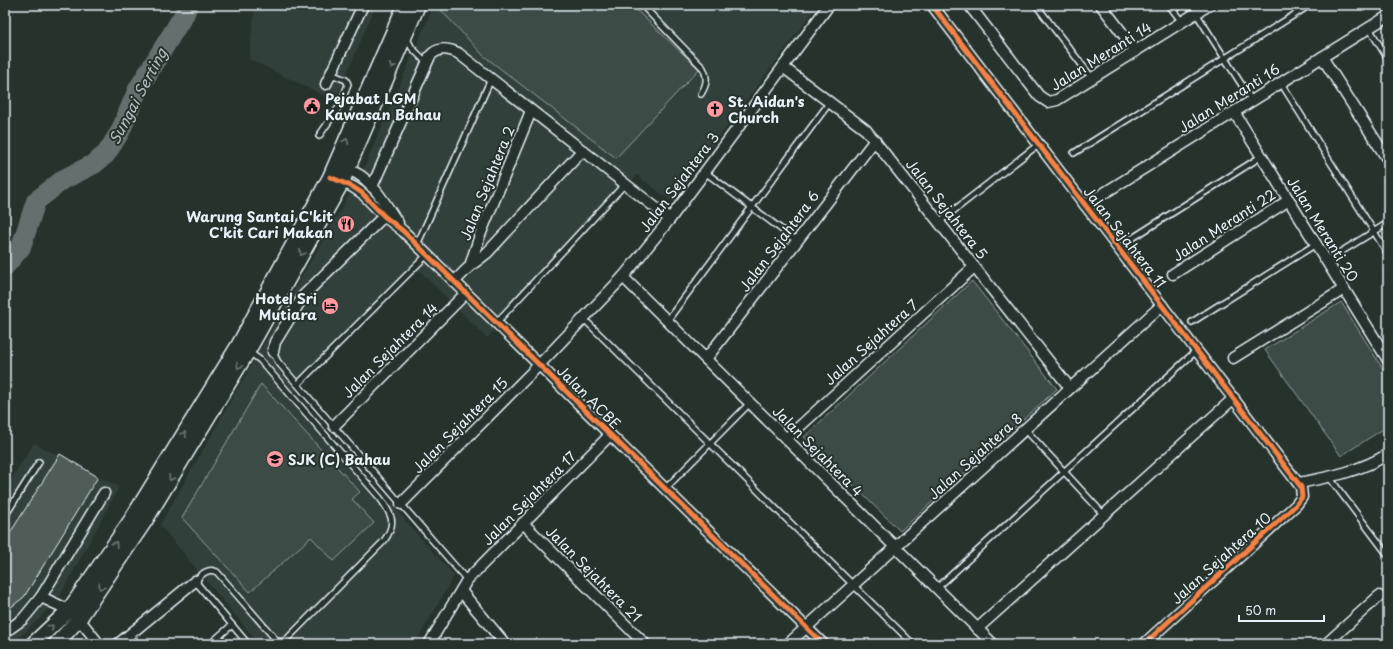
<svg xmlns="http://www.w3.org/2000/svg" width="1393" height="649" font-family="'Playpen Sans',sans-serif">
	<rect width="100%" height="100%" fill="#26332d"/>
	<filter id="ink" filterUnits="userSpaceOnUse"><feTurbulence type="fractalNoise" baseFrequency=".025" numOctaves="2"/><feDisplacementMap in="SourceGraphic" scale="8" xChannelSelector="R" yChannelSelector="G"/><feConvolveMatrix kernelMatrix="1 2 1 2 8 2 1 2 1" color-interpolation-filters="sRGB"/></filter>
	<g filter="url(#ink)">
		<g fill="#333f3a">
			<polygon points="255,5 376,5 335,101 249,59"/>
			<polygon points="434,5 818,5 671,201 637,175 487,338 418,269 294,392 454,576 415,644 259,644 160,525 363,170"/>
			<polygon points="34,443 119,487 61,594 40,618 12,644 5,644 5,488"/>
		</g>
		<g fill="#3e4b47" stroke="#939ea0">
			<polygon points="436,5 631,5 699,69 616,158 484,56"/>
			<polygon points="972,281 1057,389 900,531 804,437"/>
			<polygon points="1341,302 1388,377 1388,426 1341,456 1265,350"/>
			<polygon points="261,384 360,492 352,499 374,523 334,561 311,537 250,592 182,518"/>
		</g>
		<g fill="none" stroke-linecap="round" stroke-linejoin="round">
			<polyline stroke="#636f6d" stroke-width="20" points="5,266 21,247 36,201 64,179 94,164 106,154 120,132 138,89 185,13 188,5"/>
		</g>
		<polygon fill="#505c59" stroke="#e8f1f8" points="60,454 98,477 24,597 5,612 5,541"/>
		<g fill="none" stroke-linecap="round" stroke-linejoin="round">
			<g stroke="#e8f1f8" stroke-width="8">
				<g id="lane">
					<path d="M642,5L703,68C708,78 707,84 701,94"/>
					<polyline points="1036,5 1092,78"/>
					<polyline points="1169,5 1182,22"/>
					<polyline points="1173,10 1181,5"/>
					<polyline points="1196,13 1252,101"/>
					<polyline points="1369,28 1388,59"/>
					<polyline points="407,39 412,48 427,63"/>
					<polyline points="1281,83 1388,254"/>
					<polyline points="319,136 341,104 348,84 346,80 331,74"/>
					<polyline points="1074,153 1310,5"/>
					<polyline points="705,172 797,241"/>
					<polyline points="939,222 1039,144"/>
					<polyline points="1128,241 1262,156"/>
					<polyline points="417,245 491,79"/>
					<polyline points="1326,261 1388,223"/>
					<polyline points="584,319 913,644"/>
					<polyline points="667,321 830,102"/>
					<polyline points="1192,322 1316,244"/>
					<polyline points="496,323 625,184"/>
					<polyline points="273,352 278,362 467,580"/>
					<polyline points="298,384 427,255"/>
					<polyline points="1025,429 1104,515"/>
					<polyline points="1329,477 1388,555"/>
					<polyline points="665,489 750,403"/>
					<polyline points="5,516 39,462"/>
					<polyline points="937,588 1197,350"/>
					<polyline points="210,644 232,625"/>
					<path d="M248,644L195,581C201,575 208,567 217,572L277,641L282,642L287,639L384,541C397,523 392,515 380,498L260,360L249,352"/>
				</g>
			</g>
			<g stroke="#e8f1f8" stroke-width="13">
				<g id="street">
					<polyline points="932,5 1301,487 1302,497 1296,505 1144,644"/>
					<polyline points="969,5 1039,96 1048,102 1057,100 1209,5"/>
					<polyline points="1101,5 1136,51"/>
					<polyline points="1322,57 1388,160"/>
					<polyline points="783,67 866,130 1070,388"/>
					<polyline points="326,84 363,5"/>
					<polyline points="1234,112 1388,360"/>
					<path d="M341,166C348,169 355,172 361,176C377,188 387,207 398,223"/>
					<polyline points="336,179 353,187 362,193 384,216 403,231 823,644"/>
					<path d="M372,187L430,56C438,47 447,48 458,53L670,219"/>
					<polyline points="1085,205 1388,16"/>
					<polyline points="470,266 480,235 531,111"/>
					<polyline points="1173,274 1289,200"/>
					<polyline points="623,277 993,644"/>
					<polyline points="454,282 470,266 487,253 582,151"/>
					<polyline points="273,352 275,342 304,295 384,216"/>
					<polyline points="1233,358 1344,289"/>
					<polyline points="706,359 875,140"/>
					<polyline points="334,426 466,293"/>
					<polyline points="786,439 974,267"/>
					<path d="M1299,483C1330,477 1361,471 1388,454"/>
					<polyline points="401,504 539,365 623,277 670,219 829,5"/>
					<polyline points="523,523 645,644"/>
					<polyline points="461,591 505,644"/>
					<polyline points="41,597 69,610 79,619 99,644"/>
					<polyline points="977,629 1234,398"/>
					<polyline points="5,632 23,619 41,597 104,493"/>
					<polyline points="118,644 195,581"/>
					<polyline points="429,644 467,580 610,435"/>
					<polyline points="788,644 1162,305"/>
					<polyline points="1326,644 1379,596"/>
				</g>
			</g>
			<g stroke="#e8f1f8" stroke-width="17">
				<g id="secondary">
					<polyline points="33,644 69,610 131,520 238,346 330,177 405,5"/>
					<polyline points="56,644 79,619 145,521 248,351 342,182 418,5"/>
				</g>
			</g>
			<use href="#lane" stroke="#26332d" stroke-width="5"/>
			<use href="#street" stroke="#26332d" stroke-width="10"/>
			<use href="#secondary" stroke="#26332d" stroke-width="14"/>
			<g stroke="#26332d" stroke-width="8">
				<g id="cycleway">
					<polyline points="932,5 1301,487 1302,497 1296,505 1144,644"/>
					<polyline points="330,177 353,187 362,193 384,216 403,231 823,644"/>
				</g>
			</g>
			<use href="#cycleway" stroke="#f48246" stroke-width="5"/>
		</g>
		<defs><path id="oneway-chevron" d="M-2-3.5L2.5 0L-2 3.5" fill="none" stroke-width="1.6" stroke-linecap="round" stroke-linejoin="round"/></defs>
		<g stroke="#6a7674">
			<use href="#oneway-chevron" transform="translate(392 66) rotate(113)"/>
			<use href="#oneway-chevron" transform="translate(346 141) rotate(-67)"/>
			<use href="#oneway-chevron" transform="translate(302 253) rotate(119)"/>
			<use href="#oneway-chevron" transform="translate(239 366) rotate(121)"/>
			<use href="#oneway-chevron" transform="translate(184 434) rotate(-59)"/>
			<use href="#oneway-chevron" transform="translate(171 478) rotate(121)"/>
			<use href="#oneway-chevron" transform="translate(115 544) rotate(-56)"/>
			<use href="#oneway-chevron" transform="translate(101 587) rotate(124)"/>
			<use href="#oneway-chevron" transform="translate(51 627) rotate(-43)"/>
		</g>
	</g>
	<defs>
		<g id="civic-disc" transform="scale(0.9)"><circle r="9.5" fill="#ff9aa2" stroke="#26332d"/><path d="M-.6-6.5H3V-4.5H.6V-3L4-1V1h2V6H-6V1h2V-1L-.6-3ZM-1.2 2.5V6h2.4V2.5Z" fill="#111"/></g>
		<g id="church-disc" transform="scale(0.9)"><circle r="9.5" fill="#ff9aa2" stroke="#26332d"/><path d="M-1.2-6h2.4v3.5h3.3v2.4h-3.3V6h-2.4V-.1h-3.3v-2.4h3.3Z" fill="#111"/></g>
		<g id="restaurant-disc" transform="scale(0.9)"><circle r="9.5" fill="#ff9aa2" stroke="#26332d"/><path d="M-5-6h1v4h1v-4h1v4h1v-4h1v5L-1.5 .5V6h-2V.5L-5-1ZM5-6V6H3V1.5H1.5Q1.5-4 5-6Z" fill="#111"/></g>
		<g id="hotel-disc" transform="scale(0.9)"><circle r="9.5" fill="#ff9aa2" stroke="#26332d"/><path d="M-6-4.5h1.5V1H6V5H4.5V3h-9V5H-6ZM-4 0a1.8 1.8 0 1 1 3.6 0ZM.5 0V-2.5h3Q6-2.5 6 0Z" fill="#111"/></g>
		<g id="school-disc" transform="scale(0.9)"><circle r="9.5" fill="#ff9aa2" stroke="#26332d"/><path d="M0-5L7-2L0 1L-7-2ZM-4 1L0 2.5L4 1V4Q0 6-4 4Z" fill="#111"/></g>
	</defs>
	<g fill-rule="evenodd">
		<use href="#civic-disc" x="312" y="106"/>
		<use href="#church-disc" x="715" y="109"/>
		<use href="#restaurant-disc" x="346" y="224"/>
		<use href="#hotel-disc" x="330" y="306"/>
		<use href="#school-disc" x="275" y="459"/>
	</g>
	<g text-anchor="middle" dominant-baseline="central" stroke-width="4" stroke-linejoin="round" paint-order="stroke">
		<g font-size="14" fill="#e8f1f8" stroke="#26332d">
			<text transform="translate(1101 56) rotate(-32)">Jalan Meranti 14</text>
			<text transform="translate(1229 98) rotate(-32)">Jalan Meranti 16</text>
			<text transform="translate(679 182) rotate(-53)">Jalan Sejahtera 3</text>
			<text transform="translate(487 183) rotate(-68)">Jalan Sejahtera 2</text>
			<text transform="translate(947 209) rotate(52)">Jalan Sejahtera 5</text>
			<text transform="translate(1224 225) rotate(-33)">Jalan Meranti 22</text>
			<text transform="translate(1323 229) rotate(58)">Jalan Meranti 20</text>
			<text transform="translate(1125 237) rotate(52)">Jalan Sejahtera 11</text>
			<text transform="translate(779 241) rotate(-53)">Jalan Sejahtera 6</text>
			<text transform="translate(871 342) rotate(-42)">Jalan Sejahtera 7</text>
			<text transform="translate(390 350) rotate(-45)">Jalan Sejahtera 14</text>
			<text transform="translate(589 397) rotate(45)">Jalan ACBE</text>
			<text transform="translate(460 425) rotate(-45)">Jalan Sejahtera 15</text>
			<text transform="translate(818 451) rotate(45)">Jalan Sejahtera 4</text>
			<text transform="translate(975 456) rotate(-42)">Jalan Sejahtera 8</text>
			<text transform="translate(529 498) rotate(-45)">Jalan Sejahtera 17</text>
			<text transform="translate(1221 558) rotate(-42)">Jalan Sejahtera 10</text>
			<text transform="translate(594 574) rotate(45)">Jalan Sejahtera 21</text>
		</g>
		<g font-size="14" font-weight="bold" fill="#e8f1f8" stroke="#26332d" text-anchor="start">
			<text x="325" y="98">Pejabat LGM<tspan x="325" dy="16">Kawasan Bahau</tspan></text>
			<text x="728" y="101">St. Aidan's<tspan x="728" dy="16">Church</tspan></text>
			<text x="333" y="216" text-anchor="end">Warung Santai C'kit<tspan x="333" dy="16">C'kit Cari Makan</tspan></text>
			<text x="317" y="298" text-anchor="end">Hotel Sri<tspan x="317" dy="16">Mutiara</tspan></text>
			<text x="288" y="459">SJK (C) Bahau</text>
		</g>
		<g font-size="15" font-style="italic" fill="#b3bdc0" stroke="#26332d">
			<text transform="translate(137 96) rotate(-62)">Sungai Serting</text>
		</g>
	</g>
	<rect width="1393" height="649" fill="none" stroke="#26332d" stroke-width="20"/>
	<rect x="10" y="10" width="1373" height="629" fill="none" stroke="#e8f1f8" stroke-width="1.5" filter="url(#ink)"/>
	<path d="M1239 615v6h85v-6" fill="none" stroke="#e8f1f8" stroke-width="2"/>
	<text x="1245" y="615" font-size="12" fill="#e8f1f8" stroke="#26332d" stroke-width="3" paint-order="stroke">50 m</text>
</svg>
